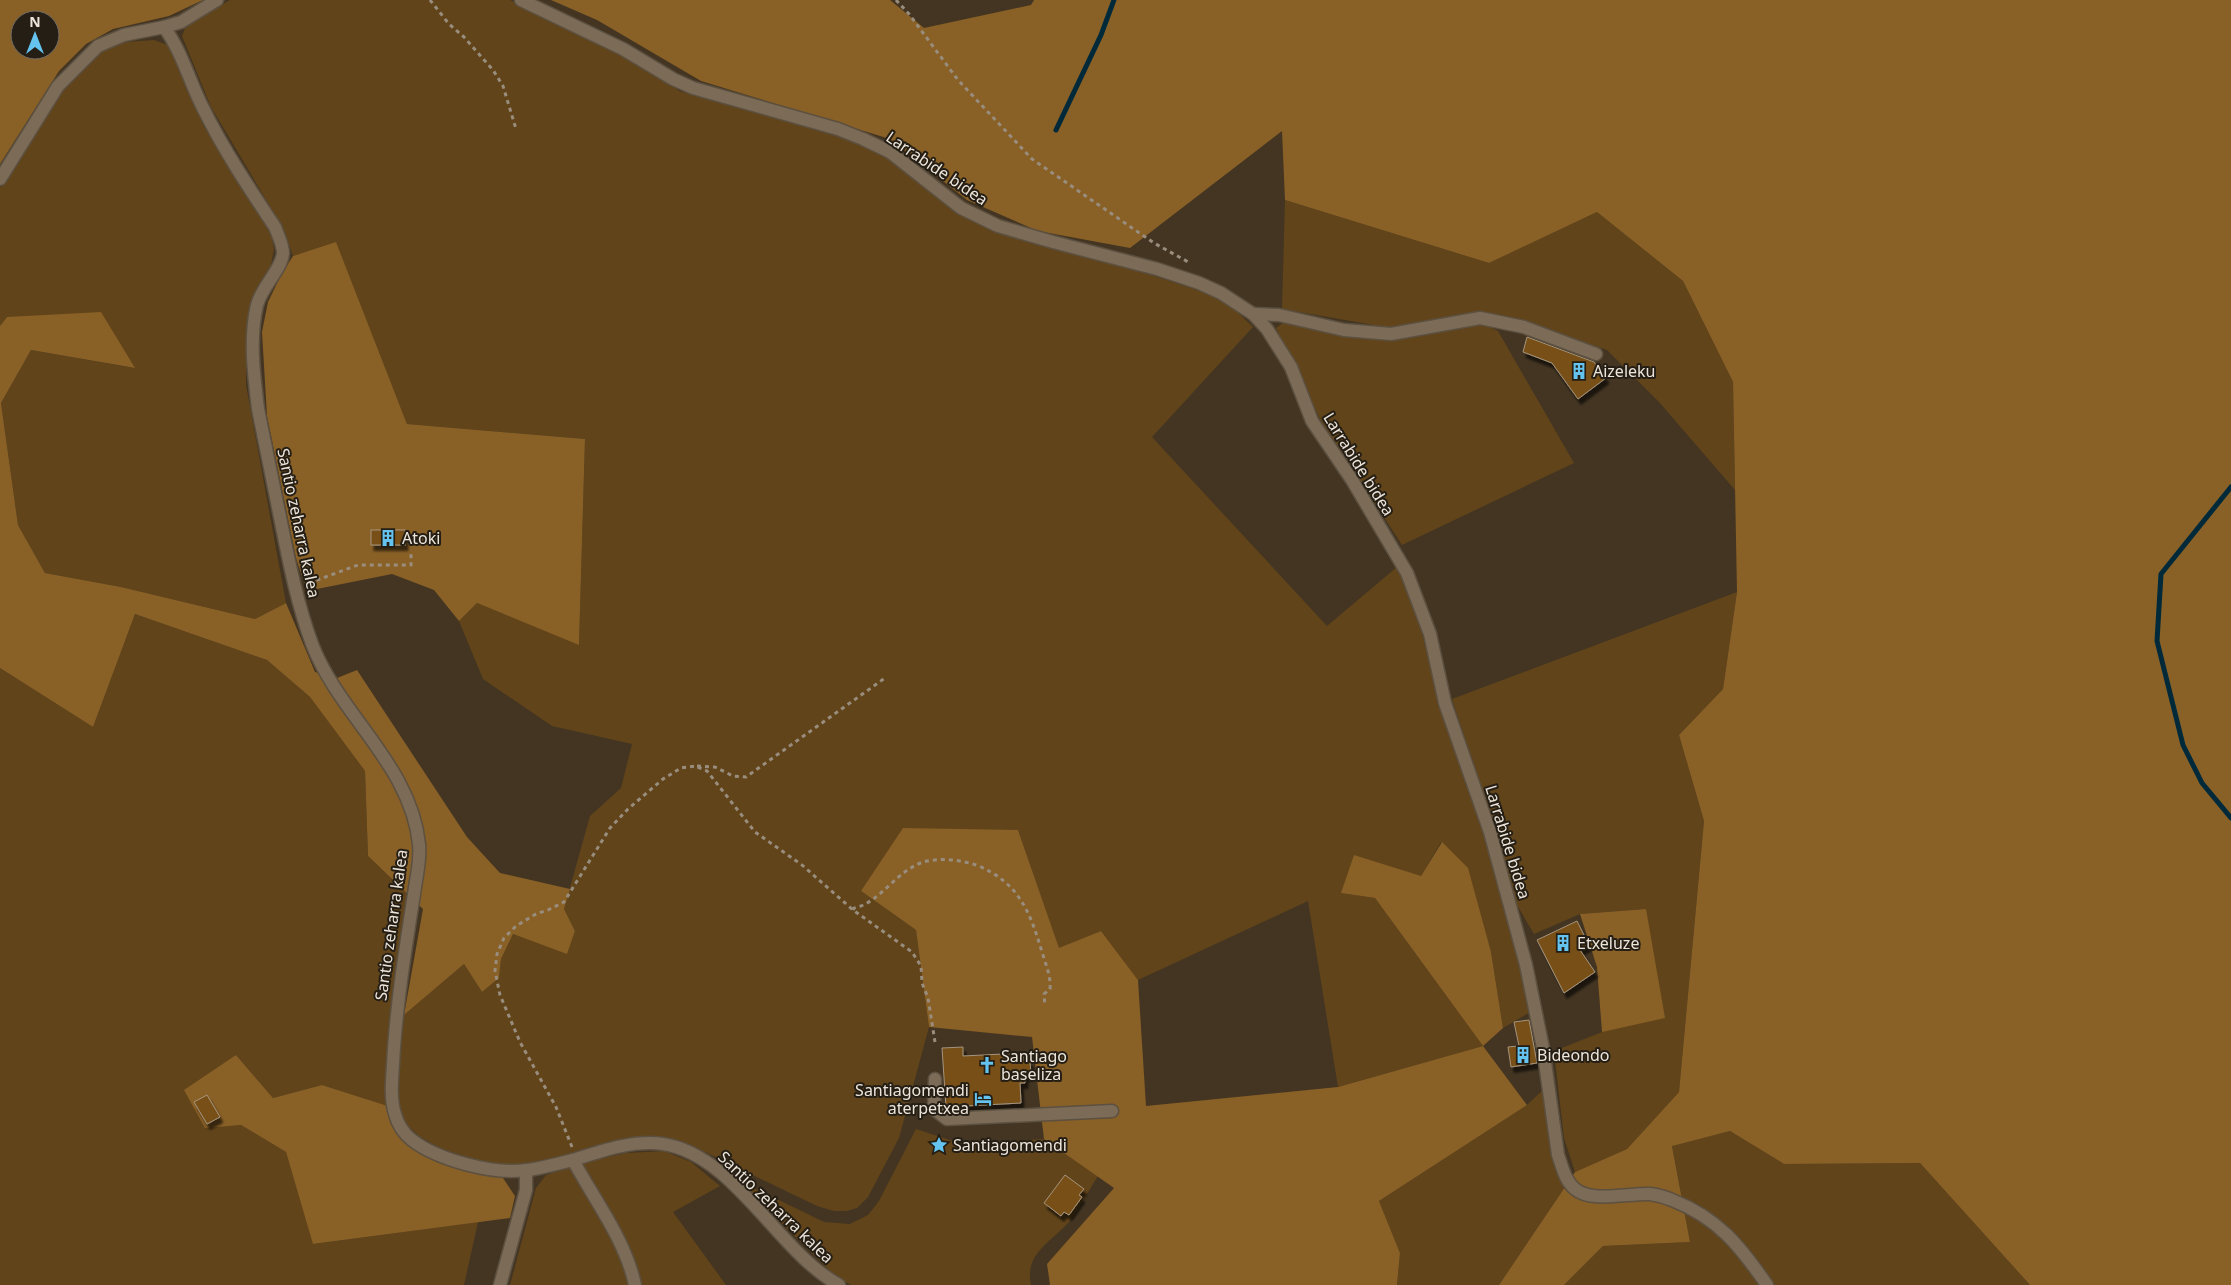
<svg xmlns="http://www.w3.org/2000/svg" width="2231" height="1285" font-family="'Noto Sans',sans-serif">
	<defs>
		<filter id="shadow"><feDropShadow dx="3" dy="5.5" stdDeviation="1" flood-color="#0009"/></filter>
	</defs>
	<rect width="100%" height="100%" fill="#433522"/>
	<g fill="#61441a">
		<polygon points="230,0 510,0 652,69 679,91 828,132 860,143 890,158 939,199 970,219 1003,234 1117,264 1200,291 1228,303 1253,327 1152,437 1327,626 1397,567 1414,603 1440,704 1489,844 1532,1011 1503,1028 1491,952 1441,842 1421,876 1342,893 1375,898 1483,1046 1338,1087 1308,901 1138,980 1101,931 1059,949 1018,830 861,891 916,930 929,1027 899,1138 868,1197 857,1208 847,1211 834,1211 817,1206 697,1148 668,1140 538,1163 506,1166 475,1160 440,1148 419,1136 406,1124 398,1108 398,1085 404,1015 464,964 482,992 499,978 501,959 513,934 567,953 575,931 564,909 590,816 621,788 632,744 552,726 483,679 459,621 477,603 579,644 585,439 407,424 336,243 293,256 284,230 211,107 182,36 186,26"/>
		<polygon points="154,40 168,45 179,64 203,125 270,230 274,249 271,265 256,295 246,327 246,385 286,603 255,619 121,587 45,573 18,525 1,403 31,350 134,368 7,317 0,326 0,188 55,98 97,53 126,42"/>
		<polygon points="1285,200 1489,263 1597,212 1683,281 1733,382 1735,490 1659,402 1607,350 1503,316 1391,328 1282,309"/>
		<polygon points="1284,322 1388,340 1481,323 1498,331 1574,463 1402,545 1320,419 1276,328"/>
		<polygon points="1737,592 1723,689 1679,735 1704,821 1679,1092 1627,1149 1575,1172 1564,1138 1554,1051 1602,1032 1646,909 1580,914 1534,934 1517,905 1504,857 1452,699"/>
		<polygon points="135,614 267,660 310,697 365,771 368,856 409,896 388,1106 322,1085 273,1098 236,1055 205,1127 241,1125 286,1152 314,1244 478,1222 464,1285 0,1285 0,668 93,727"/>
		<polygon points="1545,1088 1558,1173 1564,1188 1499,1285 1397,1285 1400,1253 1379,1201 1527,1105"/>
		<path d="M916,1129L962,1144L1044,1139L1098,1176C1088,1191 1080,1209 1069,1222C1051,1242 1024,1254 1031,1285H851L835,1276L738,1180L824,1222L850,1224L868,1215L879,1201Z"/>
		<polygon points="1730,1131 1784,1164 1920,1163 2030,1285 1564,1285 1603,1246 1690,1242 1672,1145"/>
		<polygon points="664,1151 691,1162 720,1186 673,1212 726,1285 510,1285 536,1188 546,1175 599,1159 626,1153"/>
	</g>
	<g fill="#896026" fill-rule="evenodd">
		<path d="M0,0H203L169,16L113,29L86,44L59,71L0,164ZM20,20H50V50H20Z"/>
		<polygon points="551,0 890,0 924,28 1031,5 1034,0 2231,0 2231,1285 2030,1285 1920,1163 1784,1164 1730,1131 1672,1146 1690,1242 1603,1246 1564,1285 1499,1285 1575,1172 1627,1149 1679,1092 1704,821 1679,735 1723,689 1737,592 1733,382 1683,281 1597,212 1489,263 1285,200 1282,131 1130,248 1038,231 967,200 890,139 701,81 597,20"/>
		<polygon points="336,242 407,424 585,439 579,645 477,603 459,621 434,590 392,574 307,591 296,558 267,416 262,332 268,302 281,275 293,256"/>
		<polygon points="101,312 135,368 31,350 1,403 18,525 45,573 121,587 255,619 286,603 315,672 337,678 357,670 467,837 500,873 570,889 564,909 575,931 567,954 513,934 501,959 499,978 482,992 464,964 404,1015 423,909 368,856 365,771 310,697 267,660 135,614 93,727 0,668 0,326 7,317"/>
		<polygon points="903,828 1018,830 1059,948 1101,931 1138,980 1146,1106 1338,1087 1483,1046 1375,898 1341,893 1354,855 1421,876 1442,842 1468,868 1491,952 1503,1028 1483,1046 1527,1105 1379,1201 1400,1253 1397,1285 1050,1285 1047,1264 1114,1188 1044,1139 1032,1037 929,1027 916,930 861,891"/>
		<polygon points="1646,909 1665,1018 1602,1032 1597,967 1580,914"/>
		<polygon points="236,1055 273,1098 322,1085 388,1106 398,1131 455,1165 503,1178 515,1196 510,1218 313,1244 286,1152 241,1125 205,1128 184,1090"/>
	</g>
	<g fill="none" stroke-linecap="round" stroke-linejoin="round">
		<g stroke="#002a3a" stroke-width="5">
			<polyline points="1056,130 1101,35 1114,0"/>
			<polyline points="2231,487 2161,574 2157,641 2183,745 2202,783 2231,818"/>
		</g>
	</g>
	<g fill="#785013" stroke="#a5947f" filter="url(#shadow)">
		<polygon points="1527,337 1594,362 1606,378 1578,399 1552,363 1523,352"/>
		<rect x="371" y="530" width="34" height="15"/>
		<polygon points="1577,921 1589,945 1580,950 1595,972 1564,993 1537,940"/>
		<polygon points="1529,1020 1537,1063 1511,1067 1508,1047 1519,1046 1514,1022"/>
		<polygon points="963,1047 963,1056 1023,1053 1024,1061 1030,1061 1031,1075 1025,1076 1025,1083 1020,1083 1021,1103 946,1107 942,1048"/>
		<polygon points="207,1095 220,1117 207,1124 194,1102"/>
		<polygon points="1065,1175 1084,1189 1079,1195 1082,1197 1069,1215 1064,1212 1061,1216 1044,1203"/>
	</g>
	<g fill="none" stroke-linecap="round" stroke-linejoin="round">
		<g stroke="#5c5040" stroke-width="15">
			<g id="minor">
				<path d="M521,0L623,49L673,79L693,88L838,129L863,139L890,152L961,208L998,226L1053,242L1157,269L1199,283L1221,293L1253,314L1267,329L1291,367L1312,421L1352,480L1407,573L1430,634L1445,703L1490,832L1526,965L1543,1048L1558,1155C1562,1166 1565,1181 1575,1189C1591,1203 1629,1193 1650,1194C1657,1195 1665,1197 1672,1200C1718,1218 1740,1246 1767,1285"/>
				<path d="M164,27C182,52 189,80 202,106C223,149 249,188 275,227C278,235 283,245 283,253C282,269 262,286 257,305C249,338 254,376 258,409C266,449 274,488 282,527C290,567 298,606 312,644C339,715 411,765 419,844C421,860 416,878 414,894C405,951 396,1007 393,1064C392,1081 390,1098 395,1114C398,1125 403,1133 412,1140C438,1160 494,1175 527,1170C543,1168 561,1163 576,1159C604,1150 634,1140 663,1144C735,1155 777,1251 839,1285"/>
				<polyline points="0,179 58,86 98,46 124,35 164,27 181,22 217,0"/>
				<polyline points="1253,314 1279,315 1344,330 1391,334 1480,318 1524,327 1596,354"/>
				<polyline points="935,1079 934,1109 947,1119 1112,1111"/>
				<path d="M573,1160C595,1201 625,1239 635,1285"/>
				<polyline points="500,1285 526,1190 526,1170"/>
			</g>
		</g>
		<g stroke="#998d7e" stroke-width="3" stroke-dasharray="4 4" stroke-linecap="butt">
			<polyline points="430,0 449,24 464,37 493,70 503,86 516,129"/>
			<polyline points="896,0 909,14 958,80 1032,159 1154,243 1190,263"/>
			<polyline points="309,583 358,565 411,565 411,552"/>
			<polyline points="697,766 715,767 733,776 746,777 885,678"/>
			<path d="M853,910L854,908C881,903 897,868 927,861C943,858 961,860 976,865C1019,882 1030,912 1042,952C1046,965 1051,976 1050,989L1044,994L1045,1006"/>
			<polyline points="572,1147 556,1107 520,1042 500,995 495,971 497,954 504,938 516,926 536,914 548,910 564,902 610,828 628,809 663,779 681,768 695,766 707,771 755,832 802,865 853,910 912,952 921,966 922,983 928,998 935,1042"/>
		</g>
		<use href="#minor" stroke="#7b6b57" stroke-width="12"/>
	</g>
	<defs>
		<g id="building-bare" transform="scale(1.35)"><path d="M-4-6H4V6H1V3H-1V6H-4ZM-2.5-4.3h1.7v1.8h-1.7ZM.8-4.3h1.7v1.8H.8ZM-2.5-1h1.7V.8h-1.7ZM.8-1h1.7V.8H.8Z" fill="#65c4ef" stroke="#241e15" stroke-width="2.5" paint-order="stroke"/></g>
		<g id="church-bare" transform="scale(1.35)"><path d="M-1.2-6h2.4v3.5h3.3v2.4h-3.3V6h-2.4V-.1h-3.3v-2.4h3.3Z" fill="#65c4ef" stroke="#241e15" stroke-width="2.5" paint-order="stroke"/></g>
		<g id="hotel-bare" transform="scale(1.35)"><path d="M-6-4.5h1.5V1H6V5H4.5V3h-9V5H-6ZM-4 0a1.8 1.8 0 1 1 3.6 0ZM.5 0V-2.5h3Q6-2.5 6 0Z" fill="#65c4ef" stroke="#241e15" stroke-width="2.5" paint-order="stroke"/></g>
		<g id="sight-bare" transform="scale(1.35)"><path d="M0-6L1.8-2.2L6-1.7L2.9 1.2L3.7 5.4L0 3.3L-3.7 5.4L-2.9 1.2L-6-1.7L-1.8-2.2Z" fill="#65c4ef" stroke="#241e15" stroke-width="2.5" paint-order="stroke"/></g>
	</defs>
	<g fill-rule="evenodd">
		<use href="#building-bare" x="1579" y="371"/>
		<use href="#building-bare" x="388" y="538"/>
		<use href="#building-bare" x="1563" y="943"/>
		<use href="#building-bare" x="1523" y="1055"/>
		<use href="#church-bare" x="987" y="1065"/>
		<use href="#hotel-bare" x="983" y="1099"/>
		<use href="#sight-bare" x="939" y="1145"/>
	</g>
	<g text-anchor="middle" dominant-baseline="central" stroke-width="4" stroke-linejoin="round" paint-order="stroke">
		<g font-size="16" fill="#eee5da" stroke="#241e15">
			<text transform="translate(937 168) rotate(34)">Larrabide bidea</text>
			<text transform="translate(1359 464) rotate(58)">Larrabide bidea</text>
			<text transform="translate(299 523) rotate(78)">Santio zeharra kalea</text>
			<text transform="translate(1508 842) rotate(73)">Larrabide bidea</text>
			<text transform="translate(391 925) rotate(-82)">Santio zeharra kalea</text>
			<text transform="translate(776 1207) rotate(44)">Santio zeharra kalea</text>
		</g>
		<g font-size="16" fill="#eee5da" stroke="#241e15" text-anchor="start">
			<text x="1593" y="371">Aizeleku</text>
			<text x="402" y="538">Atoki</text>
			<text x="1577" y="943">Etxeluze</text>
			<text x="1537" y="1055">Bideondo</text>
			<text x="1001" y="1056">Santiago<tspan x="1001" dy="18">baseliza</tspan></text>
			<text x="969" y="1090" text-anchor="end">Santiagomendi<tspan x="969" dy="18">aterpetxea</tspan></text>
			<text x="953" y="1145">Santiagomendi</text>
		</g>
	</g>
	<g transform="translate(35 35)"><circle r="24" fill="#241e15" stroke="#756e64"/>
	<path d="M0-4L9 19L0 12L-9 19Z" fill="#65c4ef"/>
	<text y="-8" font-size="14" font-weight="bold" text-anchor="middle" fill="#eee5da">N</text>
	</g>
</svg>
